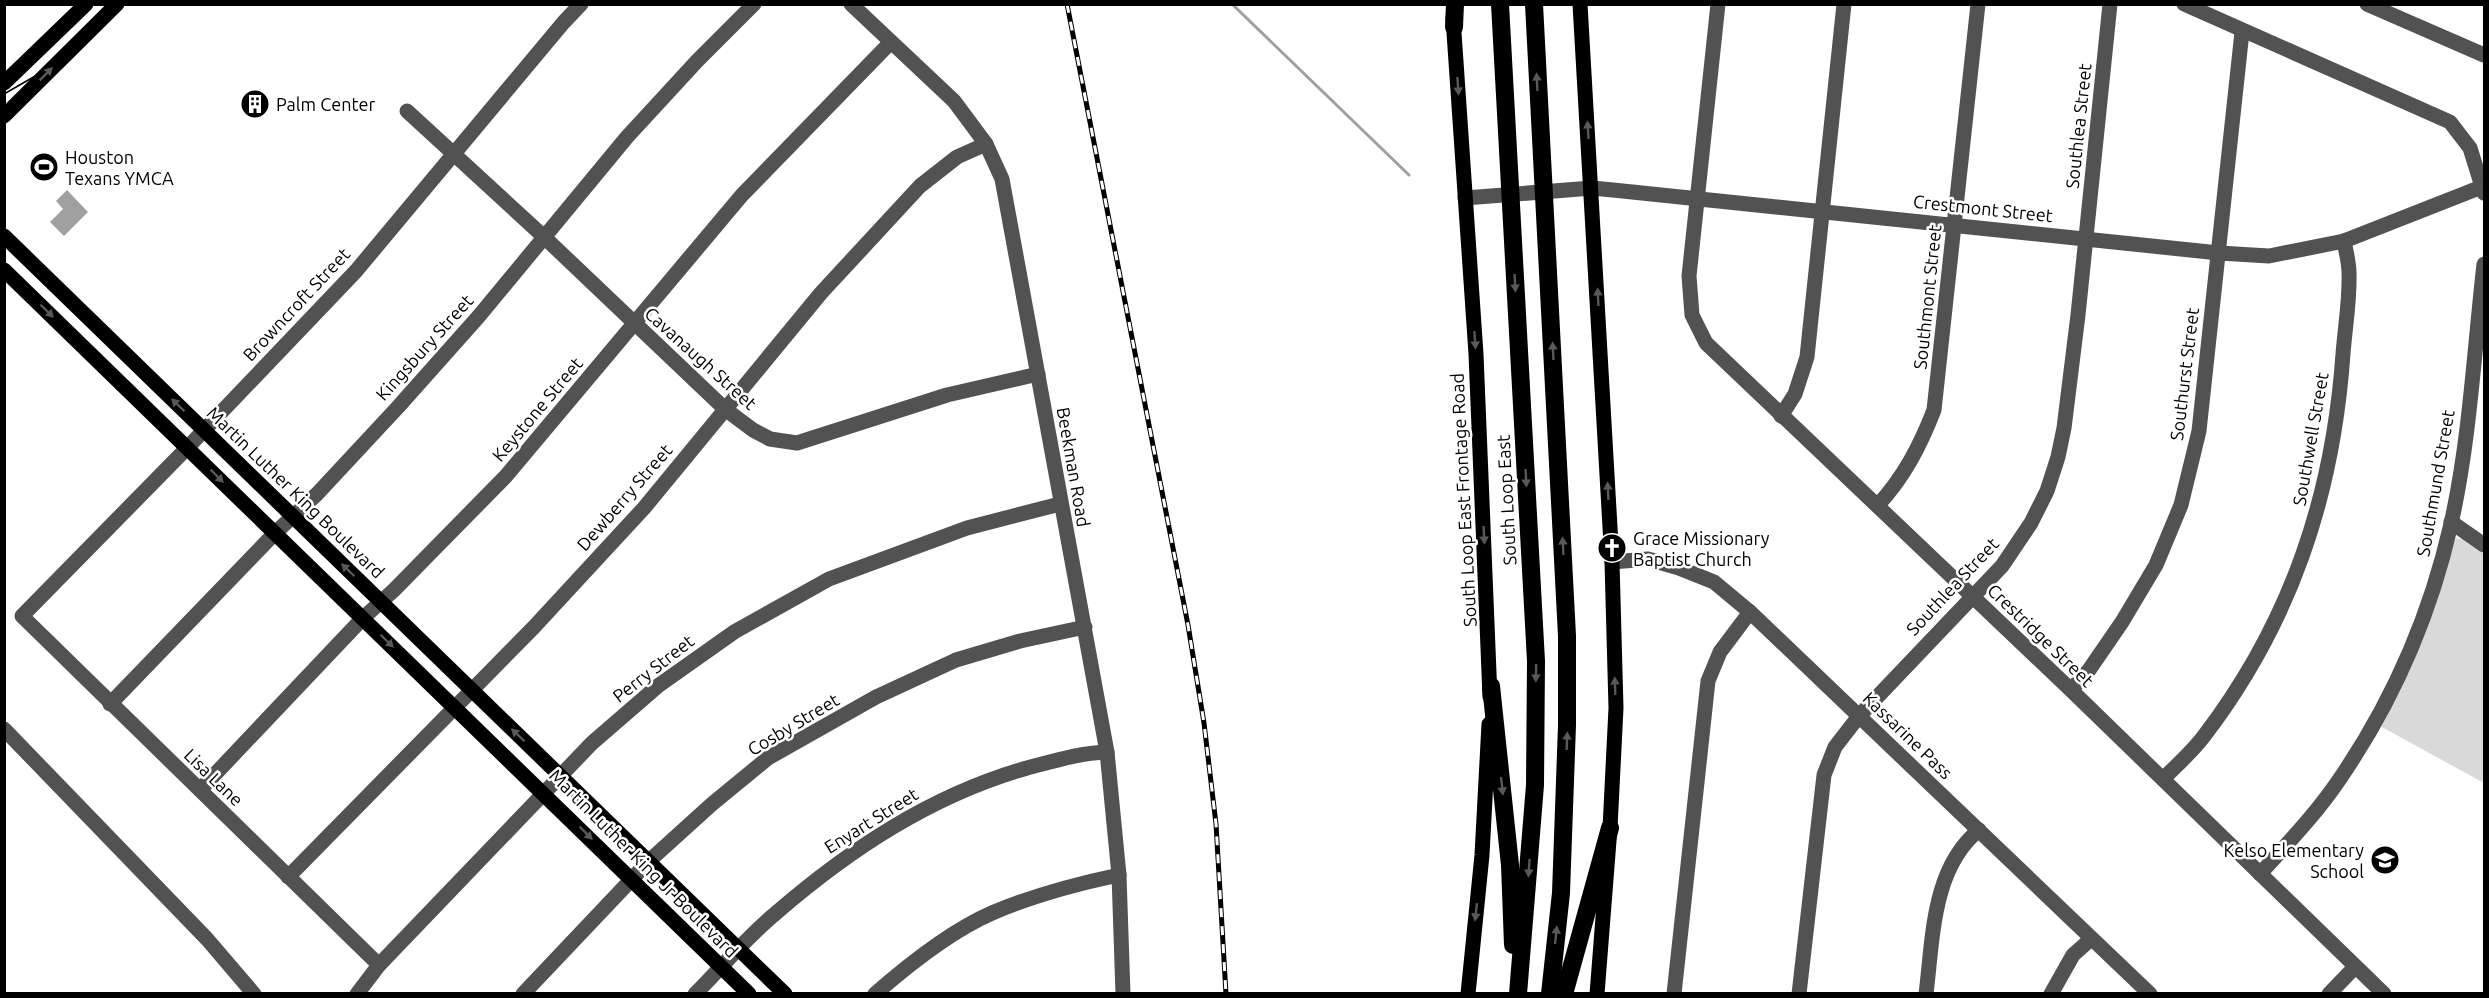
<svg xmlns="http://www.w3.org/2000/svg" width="2489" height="998" font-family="Ubuntu,sans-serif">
	<rect width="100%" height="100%" fill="#fff"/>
	<polygon fill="#d9d9d9" points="2456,538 2462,539 2484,554 2484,783 2380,726"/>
	<polygon fill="#a0a0a0" points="67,190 88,212 64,236 50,222 63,209 56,201"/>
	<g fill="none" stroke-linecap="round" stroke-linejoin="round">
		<polyline stroke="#a0a0a0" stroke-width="3" points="1232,4 1409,175"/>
		<g stroke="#525252" stroke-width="15">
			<polyline points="851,4 954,101 986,144 1002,179 1107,752 1119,875 1123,994"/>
			<polyline points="1718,4 1689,276 1692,315 1706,343 2071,690 2384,994"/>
			<polyline points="2184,4 2450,122 2470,148 2484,193"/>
			<polyline points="2367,4 2484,55"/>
			<polyline points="407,111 543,236 725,409 753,430 770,439 797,443 947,395 1038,374"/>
			<polyline points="1465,198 1592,188 1613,190 2219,253 2269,256 2344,241 2484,186"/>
			<polyline points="1781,416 1795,394 1807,357 1844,4"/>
			<path d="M1878,505C1904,477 1920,446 1934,410L1978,4"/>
			<polyline points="2451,522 2484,545"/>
			<polyline points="1612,562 1648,559 1679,568 1714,582 1750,612 2150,994"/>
			<polyline points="2071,690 2089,670 2122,622 2156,565 2181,505 2199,431 2242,32"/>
			<polyline points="110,704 275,533 317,494 398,407 479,316 627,137 697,61 754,4"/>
			<polyline points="4,729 207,939 254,994"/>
			<path d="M2163,779C2177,765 2192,752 2204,736C2291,622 2333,496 2343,354C2345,327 2350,300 2349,273C2349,262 2346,252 2344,241"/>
			<polyline points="200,790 363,618 394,590 506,476 742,195 891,42"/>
			<path d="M2260,874C2287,844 2316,814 2339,780C2392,703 2430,616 2451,524C2470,439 2474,351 2484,264"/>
			<polyline points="288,877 534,627 644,508 821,293 920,186 957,157 986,144"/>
			<polyline points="379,965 22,616 188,447 356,271 563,23 581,4"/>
			<polyline points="357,994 379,965 592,743 659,685 734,632 829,579 967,528 1060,504"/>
			<polyline points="523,994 649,861 712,804 768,758 876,697 956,660 1020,641 1085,627"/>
			<path d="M695,994C722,967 747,937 776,913C850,849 932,795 1027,768C1054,761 1079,753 1107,752"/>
			<path d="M875,994C907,966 953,930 992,913C1032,896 1076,884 1119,875"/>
			<polyline points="1674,994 1708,681 1720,652 1750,612"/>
			<polyline points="1799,994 1824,775 1835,747 1859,716 2002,566 2031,523 2047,491 2058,457 2064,428 2078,315 2110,4"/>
			<path d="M1926,994C1933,938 1932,868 1979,830"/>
			<polyline points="2051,994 2073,955 2091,939"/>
			<polyline points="2329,994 2355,967"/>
		</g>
		<g stroke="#000" stroke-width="15">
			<polyline points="1580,4 1612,562 1616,708 1610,828 1597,994"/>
			<polyline points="1453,18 1476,354 1490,697"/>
			<polyline points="4,83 86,4"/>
			<polyline points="4,116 117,4"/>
			<polyline points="4,236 785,994"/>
			<polyline points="4,270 749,994"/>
			<polyline points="1468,994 1482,855 1489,724"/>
		</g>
		<g stroke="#000" stroke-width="18">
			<polyline points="1500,4 1536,661 1535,785 1518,994"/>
			<polyline points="1534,4 1567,636 1567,725 1561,893 1550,994"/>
			<polyline points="1454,27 1455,4"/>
			<polyline points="1491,686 1510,865 1513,945"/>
			<polyline points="1564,994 1610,828"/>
		</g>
		<polyline stroke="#000" stroke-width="1.5" points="4,94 37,75 109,4"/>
		<g stroke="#000" stroke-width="5">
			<polyline id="rail" points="1067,4 1188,625 1204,723 1216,824 1226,994"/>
		</g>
		<use href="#rail" stroke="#fff" stroke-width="3" stroke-dasharray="9" stroke-linecap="butt"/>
	</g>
	<defs><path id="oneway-solid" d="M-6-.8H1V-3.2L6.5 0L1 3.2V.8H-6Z" transform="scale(1.5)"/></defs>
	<g fill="#595959">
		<use href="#oneway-solid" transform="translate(46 74) rotate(-45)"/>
		<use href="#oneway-solid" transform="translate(1537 82) rotate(-93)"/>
		<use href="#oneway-solid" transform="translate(1458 86) rotate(86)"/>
		<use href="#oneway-solid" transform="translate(1588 130) rotate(-94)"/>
		<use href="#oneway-solid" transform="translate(1515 283) rotate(87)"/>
		<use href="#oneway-solid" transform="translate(1598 297) rotate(-93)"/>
		<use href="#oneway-solid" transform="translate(47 311) rotate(44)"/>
		<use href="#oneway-solid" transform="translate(1475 340) rotate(86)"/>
		<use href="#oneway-solid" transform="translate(1553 351) rotate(-93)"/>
		<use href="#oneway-solid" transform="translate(178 405) rotate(-136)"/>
		<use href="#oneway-solid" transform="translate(217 476) rotate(45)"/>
		<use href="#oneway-solid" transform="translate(1526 478) rotate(87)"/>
		<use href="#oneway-solid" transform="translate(1608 491) rotate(-93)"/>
		<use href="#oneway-solid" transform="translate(1484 535) rotate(87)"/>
		<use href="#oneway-solid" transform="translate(1563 546) rotate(-93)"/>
		<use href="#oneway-solid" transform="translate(348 570) rotate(-136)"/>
		<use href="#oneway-solid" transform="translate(387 641) rotate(44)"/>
		<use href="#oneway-solid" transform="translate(1536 673) rotate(91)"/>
		<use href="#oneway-solid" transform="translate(1615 686) rotate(-92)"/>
		<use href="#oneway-solid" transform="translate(518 735) rotate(-136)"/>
		<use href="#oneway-solid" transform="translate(1567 741) rotate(-88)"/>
		<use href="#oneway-solid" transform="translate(1502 786) rotate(84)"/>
		<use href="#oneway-solid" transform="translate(586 833) rotate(45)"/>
		<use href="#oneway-solid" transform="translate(1529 868) rotate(94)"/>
		<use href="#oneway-solid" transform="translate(1476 912) rotate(96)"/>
		<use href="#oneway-solid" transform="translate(1556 935) rotate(-84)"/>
	</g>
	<defs>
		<g id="building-disc" transform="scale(1.5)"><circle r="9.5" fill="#000" stroke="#fff"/><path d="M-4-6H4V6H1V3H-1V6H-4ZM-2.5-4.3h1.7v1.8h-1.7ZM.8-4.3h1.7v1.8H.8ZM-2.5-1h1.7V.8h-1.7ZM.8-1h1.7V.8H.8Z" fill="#fff"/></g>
		<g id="stadium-disc" transform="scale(1.5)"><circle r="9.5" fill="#000" stroke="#fff"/><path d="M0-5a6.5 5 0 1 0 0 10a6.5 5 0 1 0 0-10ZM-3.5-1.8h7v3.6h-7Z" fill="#fff"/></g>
		<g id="church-disc" transform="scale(1.5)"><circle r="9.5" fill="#000" stroke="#fff"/><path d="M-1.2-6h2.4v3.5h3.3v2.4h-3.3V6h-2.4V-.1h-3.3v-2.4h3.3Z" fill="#fff"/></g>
		<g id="school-disc" transform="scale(1.5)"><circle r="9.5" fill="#000" stroke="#fff"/><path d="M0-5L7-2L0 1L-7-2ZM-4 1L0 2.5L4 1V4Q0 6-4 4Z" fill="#fff"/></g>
	</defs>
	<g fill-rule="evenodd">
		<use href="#building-disc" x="255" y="104"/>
		<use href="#stadium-disc" x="44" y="167"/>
		<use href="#church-disc" x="1612" y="548"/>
		<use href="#school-disc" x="2385" y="860"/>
	</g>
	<g text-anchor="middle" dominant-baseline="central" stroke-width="5" stroke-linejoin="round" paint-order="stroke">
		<g font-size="18" fill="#000" stroke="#fff" text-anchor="start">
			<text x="276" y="104">Palm Center</text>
			<text x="65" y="157">Houston<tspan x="65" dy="21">Texans YMCA</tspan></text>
			<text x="1633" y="538">Grace Missionary<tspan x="1633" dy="21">Baptist Church</tspan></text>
			<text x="2364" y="850" text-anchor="end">Kelso Elementary<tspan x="2364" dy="21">School</tspan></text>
		</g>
		<g font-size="18" fill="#000" stroke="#fff">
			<text transform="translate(2078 126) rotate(-84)">Southlea Street</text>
			<text transform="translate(1983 208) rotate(6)">Crestmont Street</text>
			<text transform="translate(1927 297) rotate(-84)">Southmont Street</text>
			<text transform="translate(296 304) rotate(-47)">Browncroft Street</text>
			<text transform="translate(424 347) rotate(-48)">Kingsbury Street</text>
			<text transform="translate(701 358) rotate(42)">Cavanaugh Street</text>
			<text transform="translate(2184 374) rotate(-83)">Southurst Street</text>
			<text transform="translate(537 409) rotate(-50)">Keystone Street</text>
			<text transform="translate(2310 439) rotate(-80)">Southwell Street</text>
			<text transform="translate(1074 467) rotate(80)">Beekman Road</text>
			<text transform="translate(2435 483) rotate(-80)">Southmund Street</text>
			<text transform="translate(296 492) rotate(44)">Martin Luther King Boulevard</text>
			<text transform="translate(624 497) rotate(-49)">Dewberry Street</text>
			<text transform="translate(1463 500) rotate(-93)">South Loop East Frontage Road</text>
			<text transform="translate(1506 500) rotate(-93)">South Loop East</text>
			<text transform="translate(1952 586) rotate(-47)">Southlea Street</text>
			<text transform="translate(2041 635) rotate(44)">Crestridge Street</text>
			<text transform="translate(653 668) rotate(-38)">Perry Street</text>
			<text transform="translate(793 724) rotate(-31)">Cosby Street</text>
			<text transform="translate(1908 735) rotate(44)">Kassarine Pass</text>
			<text transform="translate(214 777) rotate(44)">Lisa Lane</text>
			<text transform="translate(871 820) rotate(-32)">Enyart Street</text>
			<text transform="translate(644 863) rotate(45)">Martin Luther King Jr Boulevard</text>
		</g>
	</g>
	<rect width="2489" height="998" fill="none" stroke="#000000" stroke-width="12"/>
</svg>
